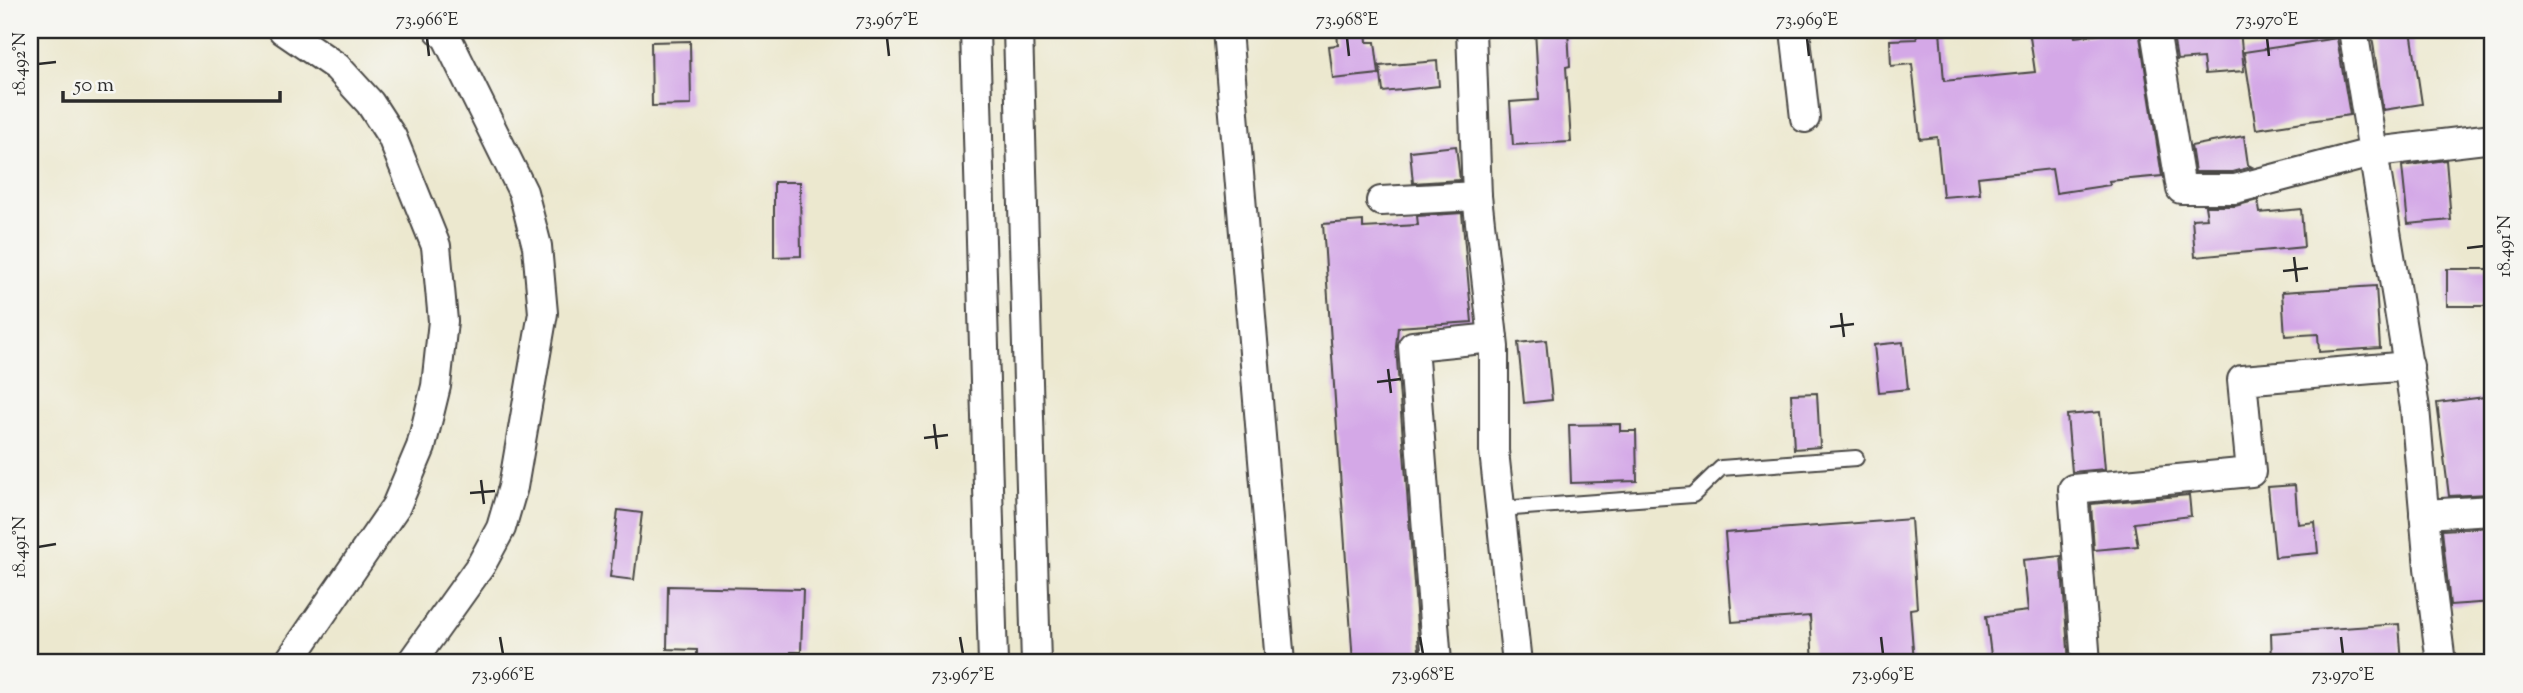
<svg xmlns="http://www.w3.org/2000/svg" width="2523" height="693" font-family="'Sorts Mill Goudy',serif">
	<rect width="100%" height="100%" fill="#f6f6f2"/>
	<filter id="ink" filterUnits="userSpaceOnUse"><feTurbulence type="fractalNoise" baseFrequency=".0143" numOctaves="2"/><feDisplacementMap in="SourceGraphic" scale="14" xChannelSelector="R" yChannelSelector="G"/><feConvolveMatrix kernelMatrix="1 2 1 2 8 2 1 2 1" color-interpolation-filters="sRGB"/></filter>
	<filter id="wash" filterUnits="userSpaceOnUse"><feTurbulence type="fractalNoise" baseFrequency=".00686" numOctaves="4" result="noise"/><feDisplacementMap in="SourceGraphic" scale="28" xChannelSelector="R" yChannelSelector="G"/><feGaussianBlur stdDeviation="1.57" result="paint"/><feColorMatrix in="noise" values="0 0 0 0 0 0 0 0 0 0 0 0 0 0 0 0 0 1.4 0 .05"/><feComposite in="paint" operator="in"/></filter>
	<g filter="url(#wash)">
		<rect width="100%" height="100%" fill="#ece8cf"/>
		<g id="blocks">
			<g fill="#d4a8e7">
				<polygon points="1337,30 1366,30 1367,42 1375,42 1379,74 1333,79 1329,46 1338,45"/>
				<polygon points="1535,30 1568,30 1570,66 1566,67 1571,142 1513,145 1510,102 1539,100"/>
				<polygon points="2029,30 2073,30 2075,37 2139,30 2162,176 2109,181 2110,185 2056,193 2052,169 1978,177 1980,194 1943,197 1937,137 1920,139 1912,64 1891,66 1890,40 1917,39 1916,33 1940,31 1944,81 2035,72"/>
				<polygon points="2172,30 2240,30 2244,71 2205,74 2203,58 2177,60"/>
				<polygon points="2371,30 2411,30 2422,104 2383,110"/>
				<polygon points="2337,38 2350,115 2256,129 2244,52"/>
				<polygon points="690,41 691,105 652,106 651,42"/>
				<polygon points="1437,61 1439,86 1383,92 1380,66"/>
				<polygon points="2244,136 2248,165 2252,167 2233,172 2195,172 2191,146"/>
				<polygon points="1456,146 1460,180 1413,183 1410,151"/>
				<polygon points="2446,160 2451,220 2408,224 2402,166"/>
				<polygon points="774,182 800,182 801,256 774,257"/>
				<polygon points="2258,200 2260,213 2301,209 2304,247 2195,257 2192,219 2207,218 2205,206 2235,206"/>
				<polygon points="1462,213 1472,322 1398,327 1396,347 1420,663 1353,663 1323,224 1363,221 1363,228 1418,225 1417,216"/>
				<rect x="2447" y="269" width="46" height="37"/>
				<polygon points="2376,286 2380,348 2319,352 2318,334 2285,336 2282,292"/>
				<polygon points="1546,340 1552,400 1524,403 1518,343"/>
				<polygon points="1903,342 1908,389 1879,392 1874,345"/>
				<polygon points="1817,393 1820,447 1794,449 1791,394"/>
				<polygon points="2493,396 2493,483 2488,484 2489,494 2449,496 2437,403"/>
				<polygon points="2100,412 2105,469 2072,472 2067,415"/>
				<polygon points="1620,424 1620,431 1636,431 1637,481 1571,483 1569,425"/>
				<polygon points="2295,485 2298,524 2315,522 2318,553 2275,557 2268,487"/>
				<polygon points="2189,495 2191,516 2134,523 2138,546 2094,550 2091,504"/>
				<polygon points="618,510 642,513 634,580 610,577"/>
				<polygon points="1911,519 1917,608 1910,609 1914,663 1813,663 1810,616 1732,622 1725,533"/>
				<polygon points="2491,527 2493,602 2450,605 2442,530"/>
				<polygon points="2061,556 2069,663 1992,663 1986,616 2028,611 2023,560"/>
				<polygon points="668,586 803,589 801,652 791,652 791,663 697,663 697,650 667,649"/>
				<polygon points="2399,624 2402,663 2272,663 2271,633"/>
			</g>
		</g>
	</g>
	<g filter="url(#ink)">
		<use href="#blocks" fill-opacity="0" stroke="#484744" stroke-width="2"/>
		<g fill="none" stroke-linecap="round" stroke-linejoin="round">
			<g stroke="#484744" stroke-width="18">
				<polyline id="service" points="1500,509 1693,495 1721,468 1856,458"/>
			</g>
			<g stroke="#484744" stroke-width="32">
				<g id="minor">
					<polyline points="283,30 337,67 370,103 392,137 436,246 443,321 436,386 421,447 396,506 288,663"/>
					<polyline points="975,30 993,663"/>
					<polyline points="1018,30 1036,663"/>
					<polyline points="1227,30 1280,663"/>
					<polyline points="1795,30 1805,118"/>
					<polyline points="2155,30 2181,189 2235,189 2375,152 2493,138"/>
					<polyline points="2353,30 2415,408 2429,568 2441,663"/>
					<polyline points="1477,196 1494,347 1494,451 1517,663"/>
					<polyline points="1381,201 1477,196 1471,30"/>
					<polyline points="2424,514 2493,510"/>
					<polyline points="411,663 481,565 501,528 513,487 543,313 537,246 523,192 447,38 439,30"/>
					<polyline points="1437,663 1413,346 1493,338"/>
					<polyline points="2086,663 2073,489 2251,472 2242,380 2409,366"/>
				</g>
			</g>
			<use href="#service" stroke="#fff" stroke-width="14"/>
			<use href="#minor" stroke="#fff" stroke-width="28"/>
		</g>
	</g>
	<path fill="none" stroke="#2b2b2b" stroke-width="2.5" d="M427,38L429,56M887,38L889,56M1347,38L1349,56M1807,38L1809,56M2267,38L2269,56M38,64L56,62M2467,248L2484,246M2294,257L2297,282M2283,271L2308,268M1841,313L1844,337M1830,327L1854,324M1388,369L1391,393M1377,382L1401,379M934,424L937,449M924,438L948,435M481,480L484,504M470,493L495,491M38,547L56,544M500,637L503,654M960,637L963,654M1420,637L1423,654M1881,637L1883,654M2341,637L2343,654"/>
	<rect width="2523" height="693" fill="none" stroke="#f6f6f2" stroke-width="77"/>
	<path d="M63 91v10h217v-10" fill="none" stroke="#2b2b2b" stroke-width="3.5"/>
	<text x="74" y="91" font-size="21" fill="#2b2b2b" stroke="#f6f6f2" stroke-width="5" paint-order="stroke">50 m</text>
	<rect x="38" y="38" width="2446" height="616" fill="none" stroke="#2b2b2b" stroke-width="2.5"/>
	<g font-size="18" text-anchor="middle" fill="#2b2b2b">
		<text x="427" y="25">73.966°E</text>
		<text x="887" y="25">73.967°E</text>
		<text x="1347" y="25">73.968°E</text>
		<text x="1807" y="25">73.969°E</text>
		<text x="2267" y="25">73.970°E</text>
		<text transform="translate(19 64) rotate(-90)" y="6">18.492°N</text>
		<text transform="translate(2504 246) rotate(-90)" y="6">18.491°N</text>
		<text transform="translate(19 547) rotate(-90)" y="6">18.491°N</text>
		<text x="503" y="680">73.966°E</text>
		<text x="963" y="680">73.967°E</text>
		<text x="1423" y="680">73.968°E</text>
		<text x="1883" y="680">73.969°E</text>
		<text x="2343" y="680">73.970°E</text>
	</g>
</svg>
